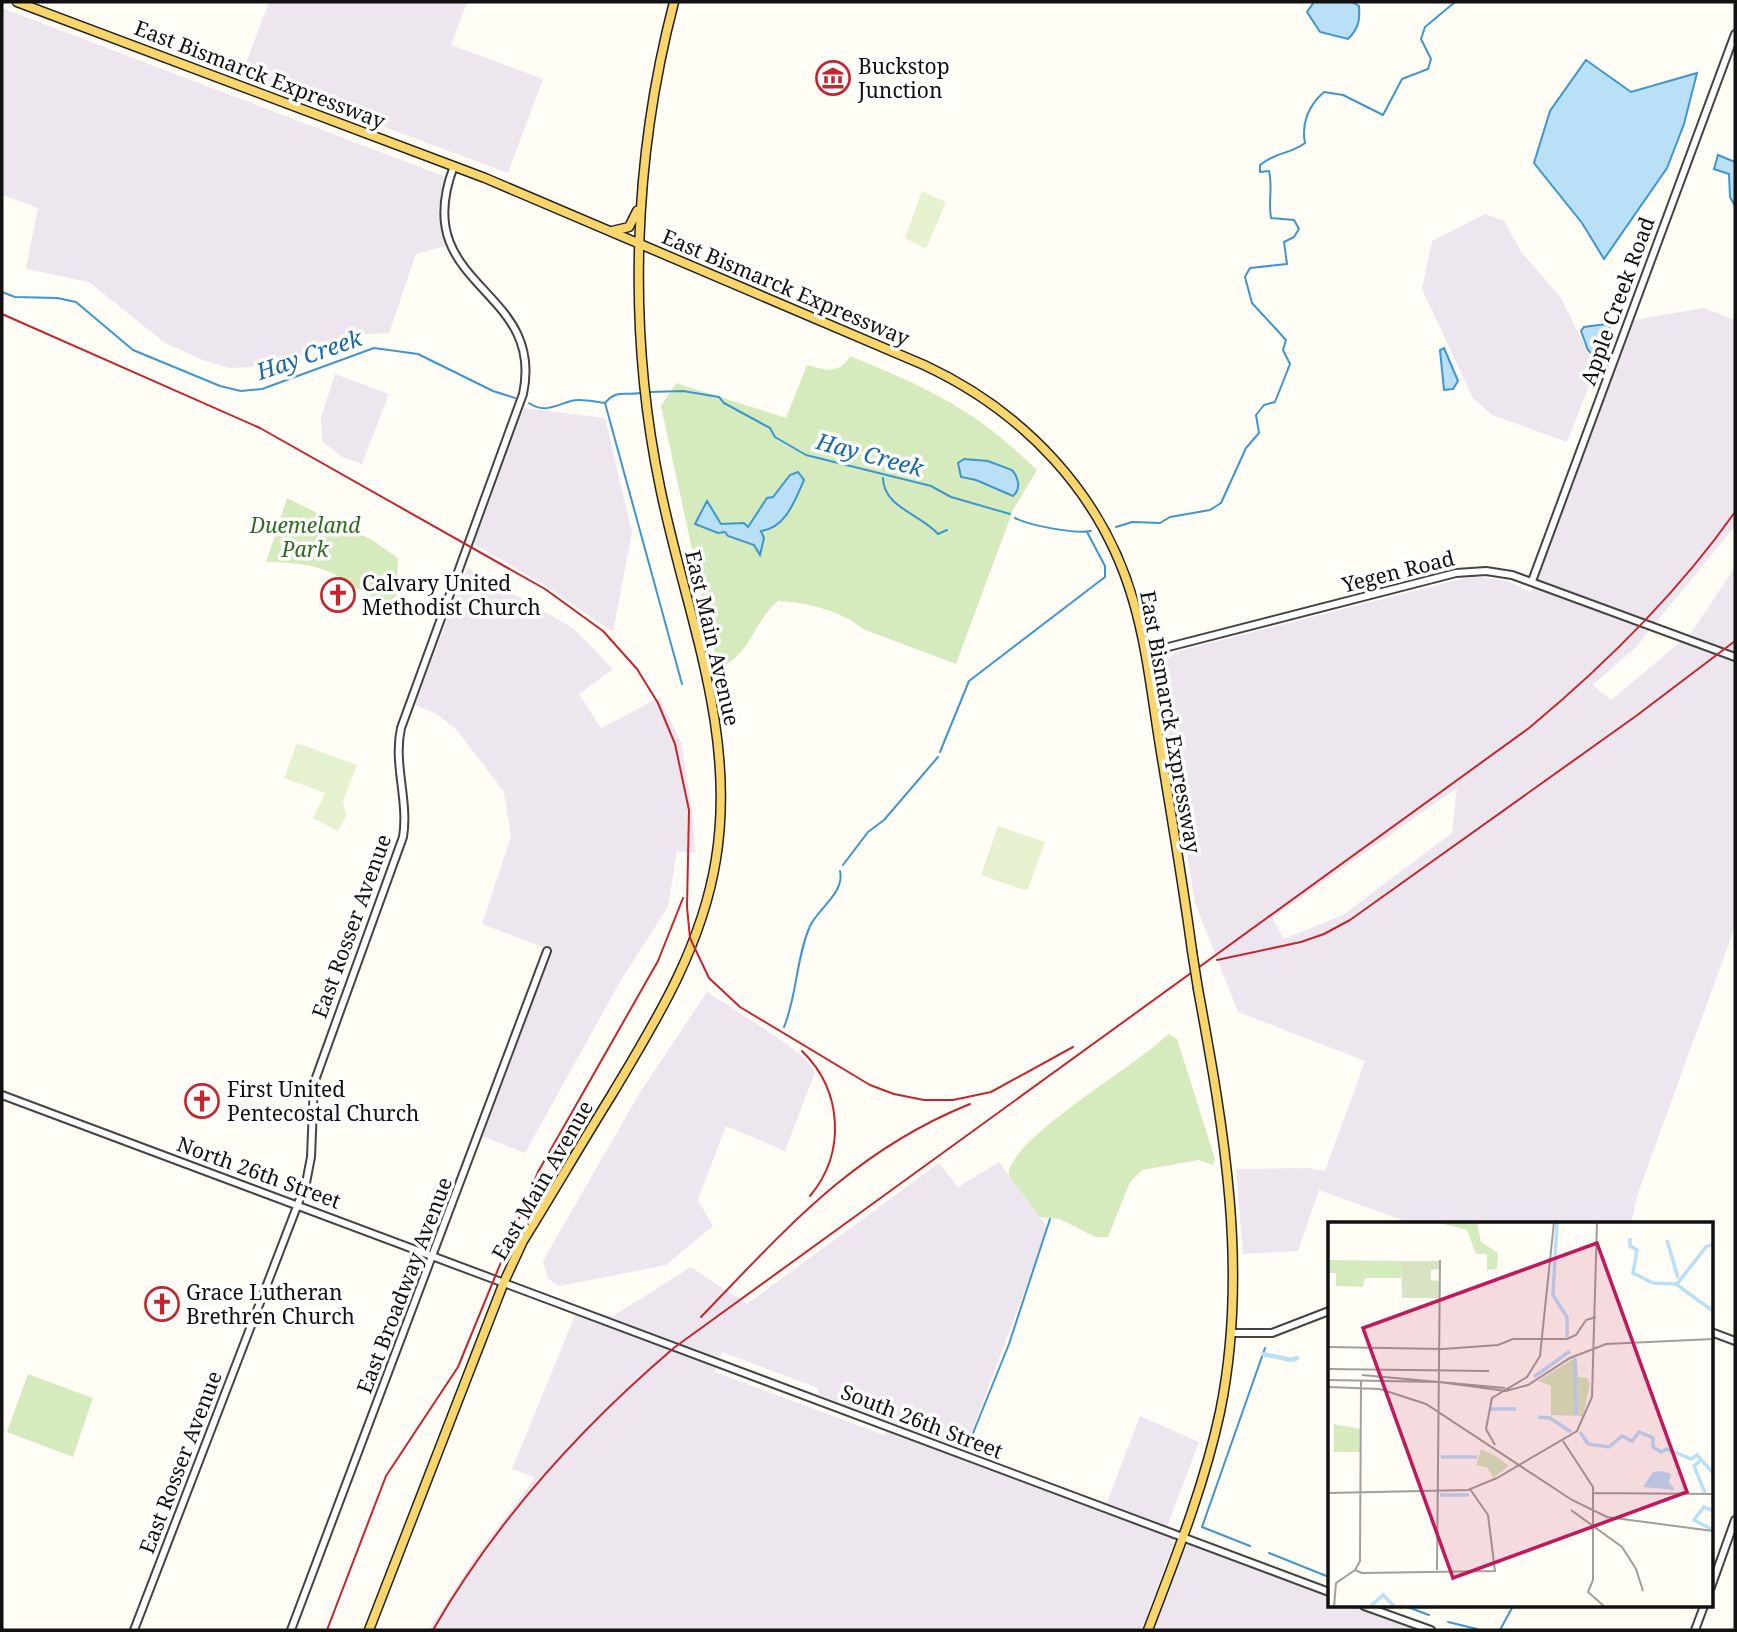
<svg xmlns="http://www.w3.org/2000/svg" width="1737" height="1632" font-family="'Noto Serif',serif">
	<rect width="100%" height="100%" fill="#fffdf5"/>
	<g fill="#eee6ef" fill-rule="evenodd">
		<polygon points="269,2 467,2 451,45 543,79 508,173 242,74"/>
		<polygon points="2,8 446,177 439,210 446,246 416,254 389,333 356,335 271,366 229,368 203,360 165,343 89,282 26,269 38,208 2,195"/>
		<polygon points="1485,214 1504,221 1522,253 1561,298 1596,368 1567,442 1492,415 1473,398 1422,289 1432,241"/>
		<path d="M1704,308L1735,320V526L1635,648L1593,685L1611,700L1691,633L1735,567V927L1638,1193L1631,1224H1413L1319,1190L1298,1251L1243,1254L1236,1169L1308,1168L1325,1171L1365,1061L1238,1012L1195,903L1158,669L1160,663L1179,651L1473,576L1507,581L1531,592L1634,320ZM1457,788L1452,833L1343,915L1284,939L1272,918Z"/>
		<polygon points="335,374 389,394 362,464 342,457 322,441 321,418"/>
		<polygon points="524,408 605,418 632,532 613,632 543,584 474,544"/>
		<polygon points="467,567 573,628 613,669 579,694 601,728 659,698 681,742 693,815 695,853 677,851 668,907 621,980 525,1153 477,1134 545,948 482,924 511,836 504,792 456,729 435,713 415,705"/>
		<polygon points="707,992 780,1039 803,1057 815,1072 785,1151 726,1126 698,1200 713,1226 666,1265 560,1286 548,1279 543,1261 639,1094"/>
		<polygon points="999,1162 1048,1228 965,1450 819,1395 818,1388 722,1352 715,1372 884,1435 887,1430 1176,1537 1142,1630 429,1630 477,1555 535,1478 512,1469 578,1308 613,1316 691,1267 747,1304 939,1163 958,1187"/>
		<polygon points="1140,1416 1199,1442 1167,1527 1106,1505"/>
		<polygon points="1188,1537 1329,1589 1329,1606 1375,1606 1441,1630 1153,1630"/>
	</g>
	<g fill="#d5ebbd">
		<path d="M850,356C928,388 976,410 1037,470L1013,510L956,664L863,629C842,611 806,602 778,601C752,623 753,653 718,669L661,406L676,383L786,418L807,365C825,370 839,375 850,356Z"/>
		<path d="M287,498L372,540L398,558L396,597L388,602C366,598 355,585 336,575C313,563 291,563 266,562Z"/>
		<path d="M1168,1034L1177,1039L1215,1159L1213,1165L1199,1160L1142,1170L1130,1182L1108,1237H1095L1060,1219L1040,1217L1009,1176C1004,1141 1143,1062 1168,1034Z"/>
		<polygon points="28,1374 93,1398 73,1457 7,1432"/>
	</g>
	<g fill="#e6f2cf">
		<polygon points="922,191 946,202 926,249 905,238"/>
		<polygon points="297,743 357,765 343,801 346,816 338,831 313,818 325,793 284,778"/>
		<polygon points="998,826 1045,842 1028,889 1024,890 981,875"/>
	</g>
	<g fill="#b9e0f7" stroke="#3f96cf" stroke-width="2">
		<path d="M1314,2H1352L1359,6C1360,20 1359,28 1348,39L1320,32L1307,12Z"/>
		<polygon points="1586,60 1631,92 1697,73 1684,124 1667,168 1604,259 1582,223 1534,163 1550,111"/>
		<polygon points="1718,155 1735,162 1735,206 1730,197 1729,174 1714,169"/>
		<polygon points="1606,324 1610,326 1598,360 1588,350 1581,331 1584,327"/>
		<polygon points="1444,348 1458,381 1453,389 1444,390 1440,350"/>
		<path d="M964,459L988,461L1012,470C1019,478 1021,489 1013,496L976,480L961,477L958,463Z"/>
		<path d="M798,472L804,480C795,500 786,528 761,531L764,538L760,555L754,545L728,536L725,532L718,533L695,524L707,501L721,524L744,523L748,527L767,498L773,497L790,475Z"/>
	</g>
	<g fill="none" stroke-linecap="round" stroke-linejoin="round">
		<g stroke="#3f96cf" stroke-width="2">
			<polyline points="2,292 15,297 57,298 76,302 133,350 220,386 241,391 262,389 374,348 418,354 493,391 515,398"/>
			<polyline points="650,392 683,391 719,397 724,403 770,428 775,437 806,455 931,486 951,497 1010,514"/>
			<path d="M529,403C544,414 556,405 571,401C581,398 594,402 605,403C617,389 624,396 640,393"/>
			<polyline points="605,403 682,684"/>
			<path d="M883,478C883,507 922,515 938,534L947,530"/>
			<path d="M1015,518C1031,526 1075,534 1091,531"/>
			<path d="M1116,527L1132,522L1160,523L1170,517L1210,510L1221,503L1246,448L1259,433L1256,415L1264,405L1275,402L1290,364L1283,350L1286,340L1252,303L1245,277L1250,268L1287,264L1284,242L1294,237L1299,229L1294,220L1271,218C1268,201 1273,188 1269,171L1260,172V165C1277,151 1289,155 1305,143C1301,123 1309,105 1324,92L1343,95L1383,115L1402,79L1428,69L1431,59L1421,39L1425,27L1455,2"/>
			<polyline points="940,752 969,681 1105,577 1105,566 1087,532"/>
			<polyline points="843,865 868,832 884,820 938,757"/>
			<path d="M784,1027C797,996 796,958 810,926C819,908 845,892 840,871"/>
			<polyline points="967,1448 1009,1344 1050,1219"/>
			<polyline points="1250,1546 1202,1527 1265,1348"/>
			<polyline points="1269,1553 1329,1577"/>
			<polyline points="1405,1606 1429,1615"/>
			<polyline points="1448,1622 1477,1629"/>
			<polyline points="1500,1630 1513,1606"/>
		</g>
		<polyline stroke="#b9e0f7" stroke-width="4.5" points="1263,1354 1291,1360 1297,1358"/>
		<g stroke="#444" stroke-width="10">
			<g id="minor">
				<polyline points="1532,581 1735,34"/>
				<polyline points="1145,653 1456,573 1486,571 1512,575 1735,657"/>
				<polyline points="2,1095 1329,1592"/>
				<polyline points="1711,1332 1735,1341"/>
				<polyline points="1231,1333 1272,1333 1329,1311"/>
				<polyline points="1711,1587 1735,1520"/>
				<polyline points="1364,1606 1431,1630"/>
				<path d="M134,1630L306,1183L311,1157L314,1083L403,837C409,801 393,764 401,728L523,394C546,286 407,288 454,166"/>
				<polyline points="291,1630 547,951"/>
				<polyline points="1695,1630 1704,1606"/>
			</g>
		</g>
		<g stroke="#222" stroke-width="11">
			<g id="major">
				<path d="M17,2L485,178L924,365C1023,411 1102,493 1133,600C1147,647 1152,697 1160,746C1171,814 1183,883 1192,951"/>
				<polyline points="612,231 629,227 637,211"/>
				<path d="M369,1630L504,1282L523,1241C553,1193 581,1144 611,1096C656,1021 702,947 716,859C737,729 685,611 660,487C627,328 633,159 674,2"/>
				<path d="M1148,1630C1175,1559 1204,1487 1220,1412C1249,1271 1224,1130 1198,989"/>
			</g>
		</g>
		<use href="#minor" stroke="#fff" stroke-width="6"/>
		<use href="#major" stroke="#f9d66b" stroke-width="8"/>
		<g stroke="#c4262e" stroke-width="2">
			<polyline points="2,314 260,428 545,589 603,631 637,669 658,703 675,744 689,810 687,907 690,938 709,978 740,1007 870,1085 894,1094 924,1100 953,1100 991,1092 1073,1047"/>
			<polyline points="1217,960 1301,942 1324,934 1350,920 1636,716 1735,641"/>
			<path d="M802,1051C843,1091 846,1153 810,1196"/>
			<path d="M701,1317C786,1229 853,1151 970,1104"/>
			<polyline points="327,1630 386,1476 458,1367 538,1172 658,961 683,898"/>
			<path d="M433,1630C495,1522 580,1428 675,1347L1529,728C1606,664 1677,594 1735,512"/>
		</g>
		<g stroke="#222" stroke-width="11" stroke-linecap="butt">
			<polyline id="major-bridge" points="1192,951 1198,989"/>
		</g>
		<use href="#major-bridge" stroke="#f9d66b" stroke-width="8"/>
	</g>
	<defs>
		<g id="museum-ring" transform="scale(1.75)"><circle r="9.5" fill="#fff" stroke="#c4262e" stroke-width="1.5"/><path d="M0-6L6-3V-2H-6V-3ZM-5-1h2V3h-2ZM-1-1h2V3h-2ZM3-1h2V3H3ZM-6 4H6V6H-6Z" fill="#c4262e"/></g>
		<g id="church-ring" transform="scale(1.75)"><circle r="9.5" fill="#fff" stroke="#c4262e" stroke-width="1.5"/><path d="M-1.2-6h2.4v3.5h3.3v2.4h-3.3V6h-2.4V-.1h-3.3v-2.4h3.3Z" fill="#c4262e"/></g>
	</defs>
	<g fill-rule="evenodd">
		<use href="#museum-ring" x="833" y="78"/>
		<use href="#church-ring" x="338" y="595"/>
		<use href="#church-ring" x="202" y="1101"/>
		<use href="#church-ring" x="162" y="1304"/>
	</g>
	<g text-anchor="middle" dominant-baseline="central" stroke-width="7" stroke-linejoin="round" paint-order="stroke">
		<g font-size="21" fill="#111" stroke="#fff" text-anchor="start">
			<text x="858" y="66">Buckstop<tspan x="858" dy="24">Junction</tspan></text>
			<text x="362" y="583">Calvary United<tspan x="362" dy="24">Methodist Church</tspan></text>
			<text x="227" y="1089">First United<tspan x="227" dy="24">Pentecostal Church</tspan></text>
			<text x="186" y="1292">Grace Lutheran<tspan x="186" dy="24">Brethren Church</tspan></text>
		</g>
		<g font-size="21" fill="#111" stroke="#fff">
			<text transform="translate(260 74) rotate(21)">East Bismarck Expressway</text>
			<text transform="translate(786 287) rotate(23)">East Bismarck Expressway</text>
			<text transform="translate(1617 301) rotate(-70)">Apple Creek Road</text>
			<text transform="translate(1398 571) rotate(-14)">Yegen Road</text>
			<text transform="translate(713 638) rotate(77)">East Main Avenue</text>
			<text transform="translate(1171 722) rotate(80)">East Bismarck Expressway</text>
			<text transform="translate(351 926) rotate(-70)">East Rosser Avenue</text>
			<text transform="translate(259 1172) rotate(20)">North 26th Street</text>
			<text transform="translate(542 1180) rotate(-60)">East Main Avenue</text>
			<text transform="translate(404 1285) rotate(-69)">East Broadway Avenue</text>
			<text transform="translate(922 1421) rotate(21)">South 26th Street</text>
			<text transform="translate(180 1462) rotate(-69)">East Rosser Avenue</text>
		</g>
		<g font-size="21" font-style="italic" fill="#2f6b1f" stroke="#fff">
			<text x="305" y="525">Duemeland<tspan x="305" dy="24">Park</tspan></text>
		</g>
		<g font-size="23" font-style="italic" fill="#1768a6" stroke="#fff">
			<text transform="translate(309 354) rotate(-19)">Hay Creek</text>
			<text transform="translate(870 454) rotate(15)">Hay Creek</text>
		</g>
	</g>
	<g transform="translate(1328 1222)">
		<rect width="385" height="385" fill="#fffdf5"/>
		<path d="M112,1H149L153,20L170,31L169,47L159,48V32H148L139,8ZM0,38L73,39V56H37L35,65L8,64V51H0ZM245,137L249,138L250,155L259,156L262,162L255,194L223,193V164L210,159ZM6,202L32,207V230H6ZM153,227L168,234L181,244L165,256L160,246L148,243Z" fill="#d5ebbd"/>
		<path d="M73,39H111V47L103,48V58L111,59V76H74Z" fill="#d9e3c4"/>
		<path d="M334,249L343,252L341,260L347,268L315,265L325,250Z" fill="#b9e0f7"/>
		<path fill="none" stroke="#b9e0f7" stroke-width="3.5" d="M229,0L225,73L239,95V115M302,16V24L309,28L305,51L325,61L348,62L385,89M339,18L350,56M349,62L378,25L385,22M247,136L248,193M206,155L242,129M162,187H188M210,195L222,196L243,210M252,210L260,222L281,225L294,214L304,219L311,210L325,216V225L333,230L339,227L363,237L369,233L385,251M113,235H149M373,238L366,244L377,271M112,273H141M385,289L376,285L366,298L385,308M42,385L55,373L67,385"/>
		<path fill="none" stroke="#a09f9a" stroke-width="2" d="M0,125L115,127L170,123L185,117H239L248,113L258,98L268,95M0,147L161,149M34,153L177,166M0,158L111,160L178,169L200,163L242,136L278,122L385,117M0,165L52,167L98,182L244,278L279,295L385,309M235,219L265,265V358L260,370L277,385M167,223L158,207L164,176L199,155L212,134L226,0M0,271L140,268L169,256L249,209L264,175L269,0M265,271L385,272M243,288L294,325L308,347L315,369M27,348L34,351L167,349L160,293L142,267M109,348L112,38M6,385L8,361L27,348L32,339L33,159"/>
		<path fill="#c2185b" fill-opacity="0.15" stroke="#c2185b" stroke-width="3.5" d="M269,21L359,270L125,356L35,106Z"/>
		<rect width="385" height="385" fill="none" stroke="#111" stroke-width="3.5"/>
	</g>
	<rect width="1737" height="1632" fill="none" stroke="#111111" stroke-width="7"/>
</svg>
